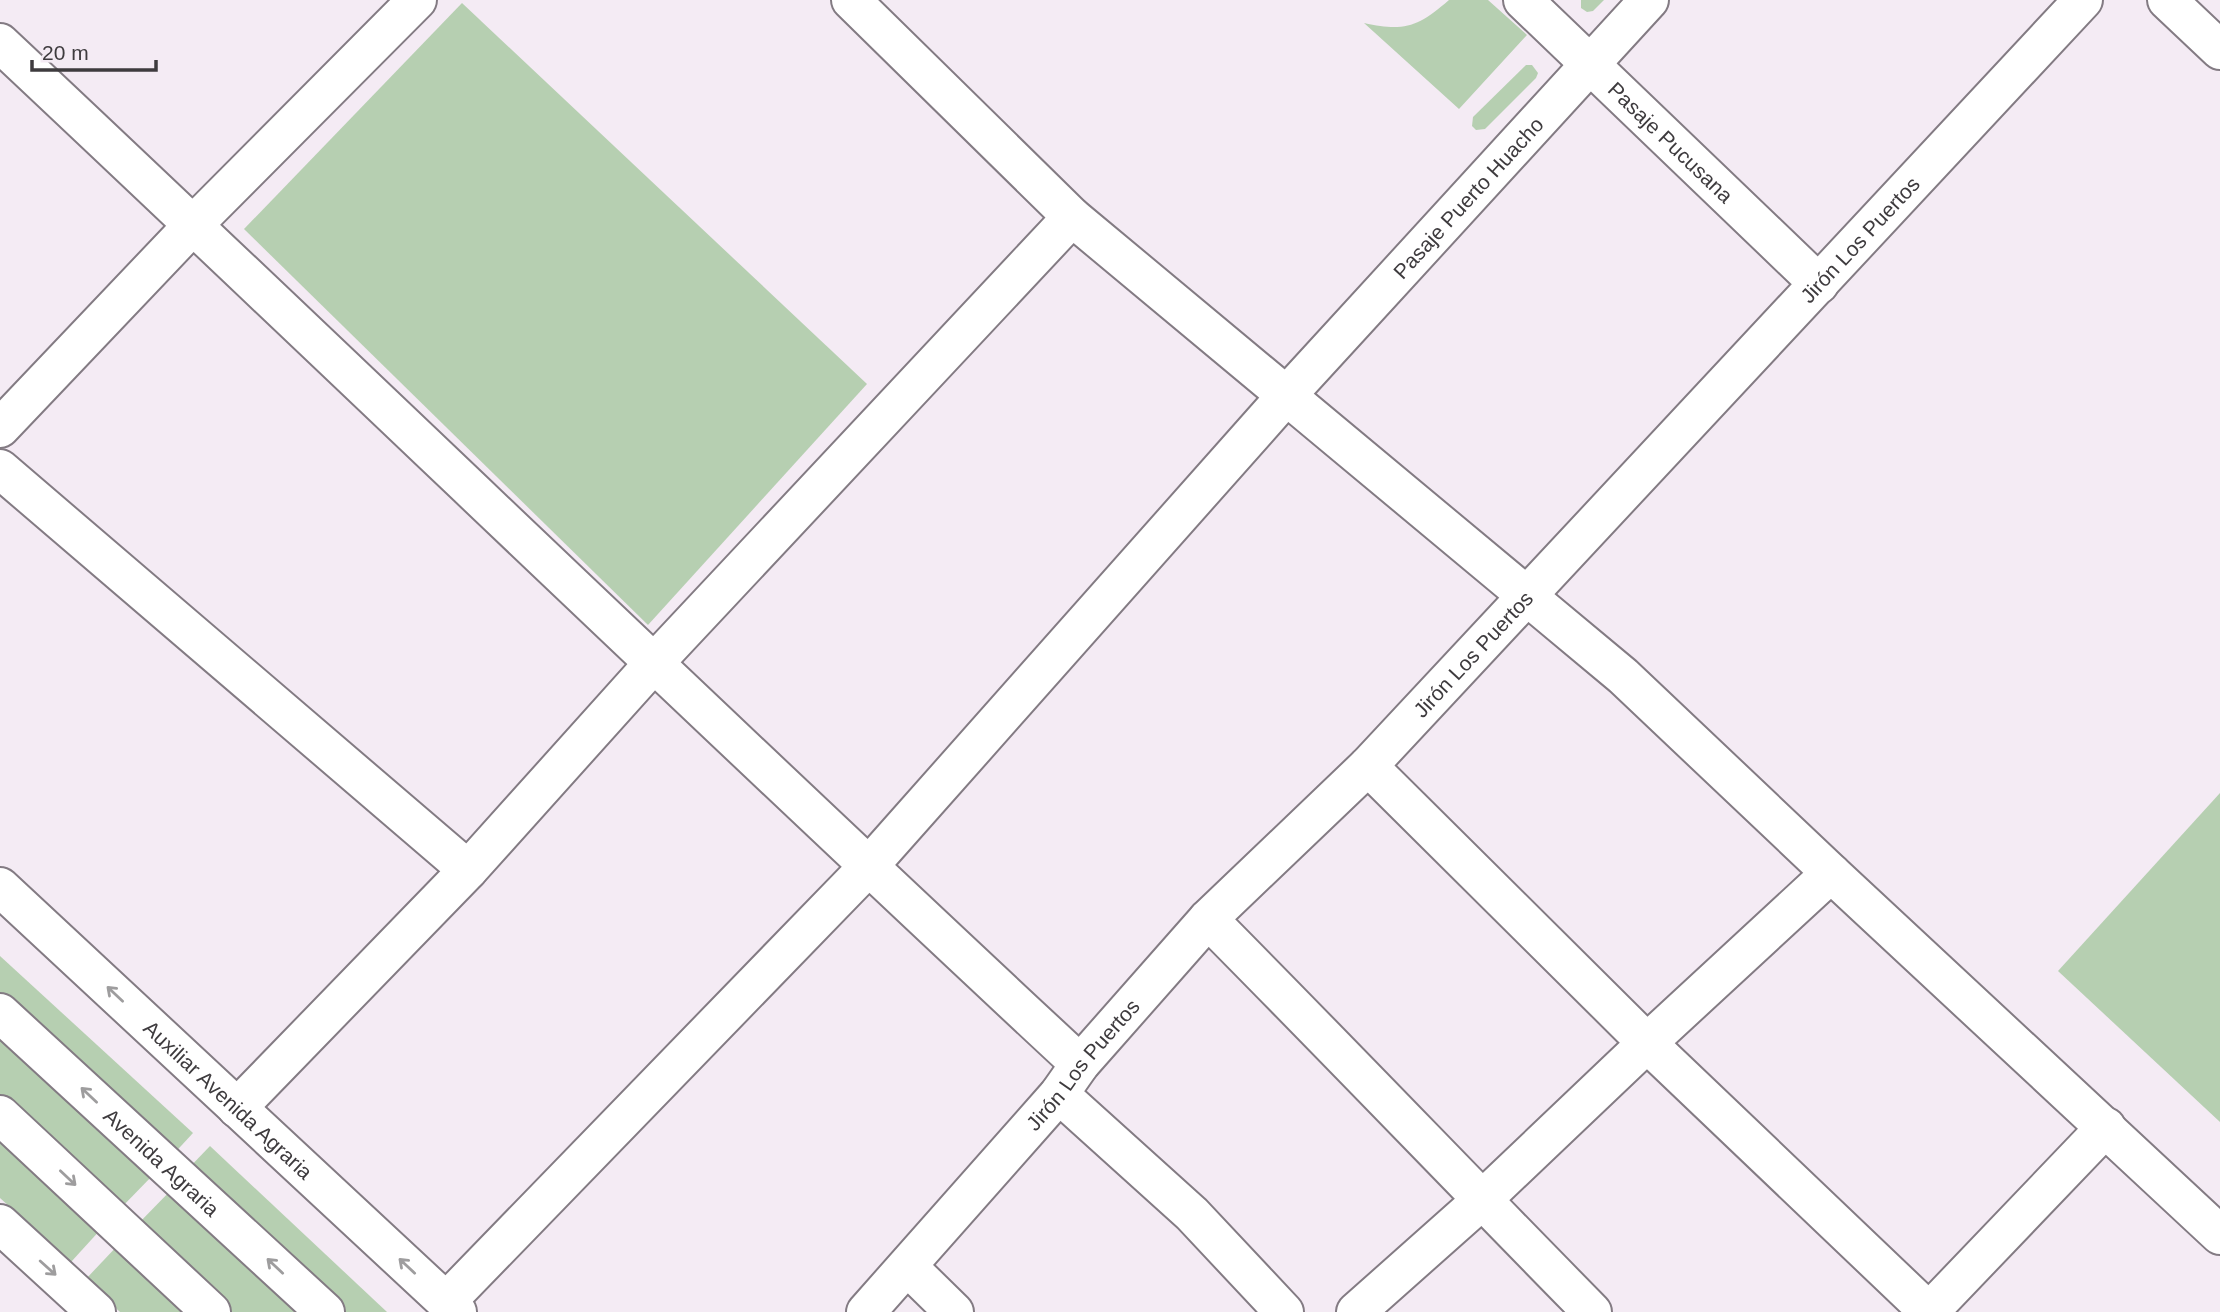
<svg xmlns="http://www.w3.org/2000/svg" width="2220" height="1312" font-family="Helvetica,sans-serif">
	<rect width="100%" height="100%" fill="#f4ebf4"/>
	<g fill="#b6cfb1">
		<path d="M1449,0H1488L1527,35L1459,109L1364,23C1404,32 1418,27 1449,0Z"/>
		<polygon points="1581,0 1604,0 1593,11 1587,12 1581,8"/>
		<polygon points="462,3 867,384 648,625 244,229"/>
		<polygon points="1526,65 1532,65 1538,73 1536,78 1485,129 1476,130 1472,126 1473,117"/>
		<polygon points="2220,793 2220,1122 2058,971"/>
		<polygon points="0,956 193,1133 169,1159 0,1003"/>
		<polygon points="0,1032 154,1174 118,1211 0,1102"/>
		<polygon points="0,1137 102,1228 71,1262 0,1198"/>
		<polygon points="210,1146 387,1312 334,1312 185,1172"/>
		<polygon points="176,1185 309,1312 223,1312 135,1227"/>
		<polygon points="120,1243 195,1312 120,1312 85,1280"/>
	</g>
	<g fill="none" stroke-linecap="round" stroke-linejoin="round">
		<g stroke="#837b83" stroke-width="42">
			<g id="minor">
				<polyline points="851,0 1072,217 1623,676 1831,873 2220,1235"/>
				<path id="s1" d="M1523,0L1819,284"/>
				<polyline points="2167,0 2220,50"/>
				<path d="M0,43C361,382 717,727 1080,1064"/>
				<polyline points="0,428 194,224 417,0"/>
				<polyline points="0,469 468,870"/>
				<polyline points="1368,766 1647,1043 1929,1312"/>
				<path id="s2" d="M0,887L457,1312"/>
				<path d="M1208,919C1337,1049 1464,1182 1592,1312"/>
				<polyline points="1059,1094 1192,1214 1284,1312"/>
				<polyline points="237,1108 468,870 654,663 1072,217"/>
				<polyline points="0,1224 96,1312"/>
				<polyline points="908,1267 954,1312"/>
				<path id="s3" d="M446,1302L868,867L1286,396L1649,0"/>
				<path id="s4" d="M866,1312L1059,1094L1080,1064L1208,919L1368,766L2083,0"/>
				<polyline points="1356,1312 1482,1200 1647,1043 1831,873"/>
				<polyline points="1929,1312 2106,1127"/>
			</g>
		</g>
		<g stroke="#837b83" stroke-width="42">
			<g id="major">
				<path id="s5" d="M0,1013L325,1312"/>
				<polyline points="0,1115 211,1312"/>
			</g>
		</g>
		<use href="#minor" stroke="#fff" stroke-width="38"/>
		<use href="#major" stroke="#fff" stroke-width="38"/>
	</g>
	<defs><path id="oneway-shaft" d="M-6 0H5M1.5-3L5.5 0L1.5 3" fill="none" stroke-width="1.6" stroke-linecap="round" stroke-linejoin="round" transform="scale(1.75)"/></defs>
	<g stroke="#9e9d9e">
		<use href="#oneway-shaft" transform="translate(115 994) rotate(-137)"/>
		<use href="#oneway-shaft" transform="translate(89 1095) rotate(-137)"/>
		<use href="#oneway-shaft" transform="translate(68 1178) rotate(43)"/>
		<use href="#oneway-shaft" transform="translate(275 1266) rotate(-137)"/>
		<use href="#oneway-shaft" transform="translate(407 1266) rotate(-137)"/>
		<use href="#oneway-shaft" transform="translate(48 1268) rotate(42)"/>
	</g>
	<g text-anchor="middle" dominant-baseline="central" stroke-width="7" stroke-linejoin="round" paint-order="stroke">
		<g font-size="21" fill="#3e3b3e" stroke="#f4ebf4">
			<text stroke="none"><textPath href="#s1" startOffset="205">Pasaje Pucusana</textPath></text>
			<text stroke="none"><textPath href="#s3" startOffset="1505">Pasaje Puerto Huacho</textPath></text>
			<text stroke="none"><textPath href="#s4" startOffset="1463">Jirón Los Puertos</textPath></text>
			<text stroke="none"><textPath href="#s4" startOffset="896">Jirón Los Puertos</textPath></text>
			<text stroke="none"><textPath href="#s4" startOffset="329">Jirón Los Puertos</textPath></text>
			<text stroke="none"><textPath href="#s2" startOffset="312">Auxiliar Avenida Agraria</textPath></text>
			<text stroke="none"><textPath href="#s5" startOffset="220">Avenida Agraria</textPath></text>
		</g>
	</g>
	<path d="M32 60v10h124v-10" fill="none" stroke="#3e3b3e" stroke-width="3.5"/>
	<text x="42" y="60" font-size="21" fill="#3e3b3e" stroke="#f4ebf4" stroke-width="5" paint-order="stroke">20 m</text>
</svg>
